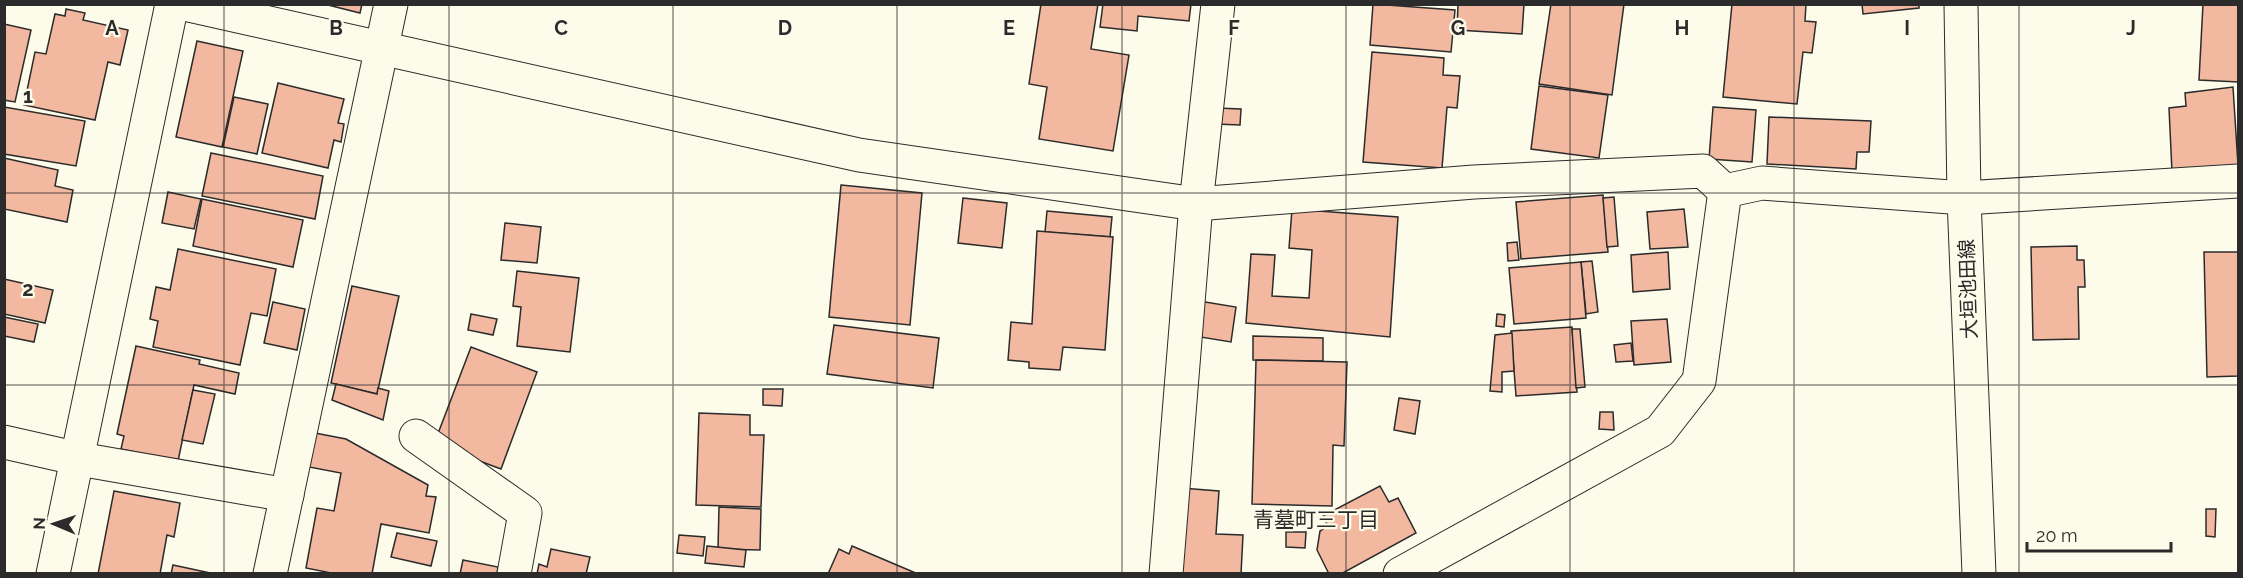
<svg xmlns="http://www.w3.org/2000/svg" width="2243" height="578" font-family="Raleway,'Noto Sans JP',sans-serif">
	<rect width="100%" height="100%" fill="#fdfbea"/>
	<g fill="#f2b8a0" stroke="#2b2b2b" stroke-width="1.5">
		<polygon points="324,4 362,4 360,13"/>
		<polygon points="1041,4 1098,4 1091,49 1129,55 1113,151 1039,139 1047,87 1029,84"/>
		<polygon points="1103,4 1191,4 1189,21 1138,16 1137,31 1100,27"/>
		<polygon points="1373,4 1455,10 1451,52 1370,45"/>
		<polygon points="1458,4 1524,4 1522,34 1457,30"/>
		<polygon points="1551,4 1624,4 1612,95 1539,84"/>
		<polygon points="1732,4 1806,4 1805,21 1816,22 1812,53 1803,52 1797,104 1723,97"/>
		<polygon points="1862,4 1919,4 1919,8 1863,14"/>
		<polygon points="2203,4 2238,4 2238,82 2199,80"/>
		<polygon points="66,9 85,13 83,20 128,30 120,65 108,62 95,120 24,105 35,52 46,54 55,14 65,16"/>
		<polygon points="4,24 31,30 15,102 4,100"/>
		<polygon points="197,41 243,51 222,147 176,137"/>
		<polygon points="1372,52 1444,58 1443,75 1460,76 1457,108 1447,107 1442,168 1363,162"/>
		<polygon points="278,83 344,99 338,123 344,124 341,142 334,140 328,168 262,153"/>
		<polygon points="1539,86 1608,95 1599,158 1531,149"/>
		<polygon points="2233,87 2238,165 2172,172 2169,108 2186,106 2185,93"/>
		<polygon points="234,97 268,104 257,154 223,147"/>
		<polygon points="4,107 85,121 76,166 4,154"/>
		<polygon points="1713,107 1756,110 1752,162 1709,159"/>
		<polygon points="1216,108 1241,109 1240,125 1215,124"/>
		<polygon points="1769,117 1871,121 1869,152 1857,152 1856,169 1767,164"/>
		<polygon points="211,153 323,176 315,219 202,196"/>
		<polygon points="4,158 58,170 55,186 73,190 67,222 4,209"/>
		<polygon points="841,185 922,193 910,325 829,317"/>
		<polygon points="168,192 201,199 194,229 162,223"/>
		<polygon points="1603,195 1608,252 1521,259 1516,202"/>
		<polygon points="1614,197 1618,246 1607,247 1603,198"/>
		<polygon points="963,198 1007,203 1002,248 958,243"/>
		<polygon points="202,199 303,220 293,267 193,246"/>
		<polygon points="1292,209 1398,217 1390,337 1246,323 1251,254 1275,255 1272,296 1309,298 1312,250 1289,248"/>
		<polygon points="1684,209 1688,247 1650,249 1647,212"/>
		<polygon points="1047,211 1112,217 1110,237 1045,232"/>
		<polygon points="505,223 541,227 537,263 501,260"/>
		<polygon points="1037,231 1113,237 1105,350 1063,347 1060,370 1029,368 1029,362 1008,360 1011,322 1032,324"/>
		<polygon points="1517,242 1519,260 1508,261 1507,243"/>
		<polygon points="2077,246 2077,260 2084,260 2085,287 2078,287 2079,339 2033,340 2031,247"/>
		<polygon points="178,249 276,269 267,316 251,313 240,365 153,347 158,321 150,319 156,287 170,290"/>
		<polygon points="1668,252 1670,289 1633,292 1631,255"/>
		<polygon points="2204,252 2238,252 2238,376 2207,377"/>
		<polygon points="1592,261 1598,312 1586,314 1581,262"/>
		<polygon points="1581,262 1586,318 1514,324 1509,268"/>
		<polygon points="517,271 579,278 570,352 517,346 521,307 513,306"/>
		<polygon points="4,279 53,290 45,323 4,314"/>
		<polygon points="352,286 399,296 377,394 331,383"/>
		<polygon points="1199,301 1236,307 1231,342 1194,336"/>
		<polygon points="273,302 305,309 297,350 264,343"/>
		<polygon points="471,314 497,319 493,335 468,330"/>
		<polygon points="1497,314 1505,315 1504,327 1496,326"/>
		<polygon points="4,317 38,324 34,342 4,336"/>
		<polygon points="1667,319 1671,362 1634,365 1631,321"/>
		<polygon points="834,325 939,338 933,388 827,374"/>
		<polygon points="1572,327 1577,392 1516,396 1511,331"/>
		<polygon points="1572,329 1580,329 1585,387 1576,388"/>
		<polygon points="1512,333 1514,371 1502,372 1502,392 1490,391 1495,335"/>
		<polygon points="1253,336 1323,338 1323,361 1253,360"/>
		<polygon points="1631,343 1633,361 1616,362 1614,345"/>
		<polygon points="136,346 200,360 199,364 239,373 235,394 194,385 178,461 121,449 124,436 117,434"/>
		<polygon points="471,347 537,372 501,469 434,444"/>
		<polygon points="1256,360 1347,362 1344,446 1333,445 1332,506 1252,504"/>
		<polygon points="336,384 377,394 378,388 389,391 383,420 332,400"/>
		<polygon points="763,389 783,389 782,406 763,405"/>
		<polygon points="193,390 215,394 203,444 182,440"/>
		<polygon points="1399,398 1420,401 1415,434 1394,430"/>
		<polygon points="1600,412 1613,412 1614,430 1599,429"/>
		<polygon points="699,413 750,415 750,435 764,435 761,507 696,505"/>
		<polygon points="315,433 346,439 428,485 426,496 436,497 429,533 381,524 372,574 336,574 306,568 317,508 334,511 341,473 309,467"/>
		<polygon points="1380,486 1389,502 1398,498 1416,533 1341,574 1329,574 1317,550 1320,531 1328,526 1323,516"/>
		<polygon points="1181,488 1219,491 1216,534 1243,535 1241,574 1176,574"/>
		<polygon points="114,491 180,503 174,537 167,535 160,574 98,574"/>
		<polygon points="719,507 761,509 760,550 718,549"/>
		<polygon points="2206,509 2216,509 2215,537 2206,536"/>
		<polygon points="1286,532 1306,532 1305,548 1286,547"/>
		<polygon points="397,533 437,541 431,566 391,557"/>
		<polygon points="679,535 705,537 703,556 677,553"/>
		<polygon points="707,546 746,550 744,567 705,563"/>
		<polygon points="852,546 918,574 828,574 839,549 849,554"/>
		<polygon points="551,549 590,557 586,574 537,574 539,564 547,567"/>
		<polygon points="463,560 498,567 497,574 460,574"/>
		<polygon points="173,565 215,574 171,574"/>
	</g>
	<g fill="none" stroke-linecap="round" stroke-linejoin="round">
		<g stroke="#2b2b2b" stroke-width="35">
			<g id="minor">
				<polyline points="184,4 859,155 1196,204 1474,182 1703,171 1725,191"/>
				<polyline points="1725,191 1762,183 1964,198 2238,181"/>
				<polyline points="416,436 525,513 514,574"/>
				<polyline points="4,442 79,459 287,495"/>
				<polyline points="53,574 172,4"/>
				<polyline points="270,574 391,4"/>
				<polyline points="1166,574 1196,204 1218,4"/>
				<polyline points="1400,574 1660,431 1699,381 1725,191"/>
			</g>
		</g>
		<g stroke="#2b2b2b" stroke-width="35">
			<polyline id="major" points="1961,4 1964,198 1979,574"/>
		</g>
		<use href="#minor" stroke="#fdfbea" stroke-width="33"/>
		<use href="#major" stroke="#fdfbea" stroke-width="33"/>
	</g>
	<path fill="none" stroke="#2b2b2b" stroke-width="1.5" stroke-opacity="0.55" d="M224,4V574M449,4V574M673,4V574M897,4V574M1122,4V574M1346,4V574M1570,4V574M1794,4V574M2019,4V574M4,193H2238M4,385H2238"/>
	<g text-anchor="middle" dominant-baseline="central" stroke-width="4.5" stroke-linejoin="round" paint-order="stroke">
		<g font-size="20" fill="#2b2b2b" stroke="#fdfbea">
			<text transform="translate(1968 289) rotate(-92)">大垣池田線</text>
		</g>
		<g font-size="21" fill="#2b2b2b" stroke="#fdfbea">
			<text x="1316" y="519">青墓町三丁目</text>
		</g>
	</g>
	<g font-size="20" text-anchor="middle" font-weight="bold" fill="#2b2b2b" stroke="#fdfbea" stroke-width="4.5" stroke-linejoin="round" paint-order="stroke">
		<text x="112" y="35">A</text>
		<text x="336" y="35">B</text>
		<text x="561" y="35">C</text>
		<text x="785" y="35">D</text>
		<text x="1009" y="35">E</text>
		<text x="1234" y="35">F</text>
		<text x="1458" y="35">G</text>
		<text x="1682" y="35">H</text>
		<text x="1907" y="35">I</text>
		<text x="2131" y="35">J</text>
		<text x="28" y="103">1</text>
		<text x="28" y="296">2</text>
	</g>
	<rect width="2243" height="578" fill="none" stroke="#2b2b2b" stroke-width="12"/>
	<g transform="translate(54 524) rotate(272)" stroke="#fdfbea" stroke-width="4.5" paint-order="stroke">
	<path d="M0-4.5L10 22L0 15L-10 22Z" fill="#2b2b2b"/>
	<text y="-9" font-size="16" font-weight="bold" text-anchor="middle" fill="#2b2b2b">N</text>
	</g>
	<path d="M2027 542v9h144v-9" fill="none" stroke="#2b2b2b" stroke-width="3"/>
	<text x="2036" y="542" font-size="18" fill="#2b2b2b" stroke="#fdfbea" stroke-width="4.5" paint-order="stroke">20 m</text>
</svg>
